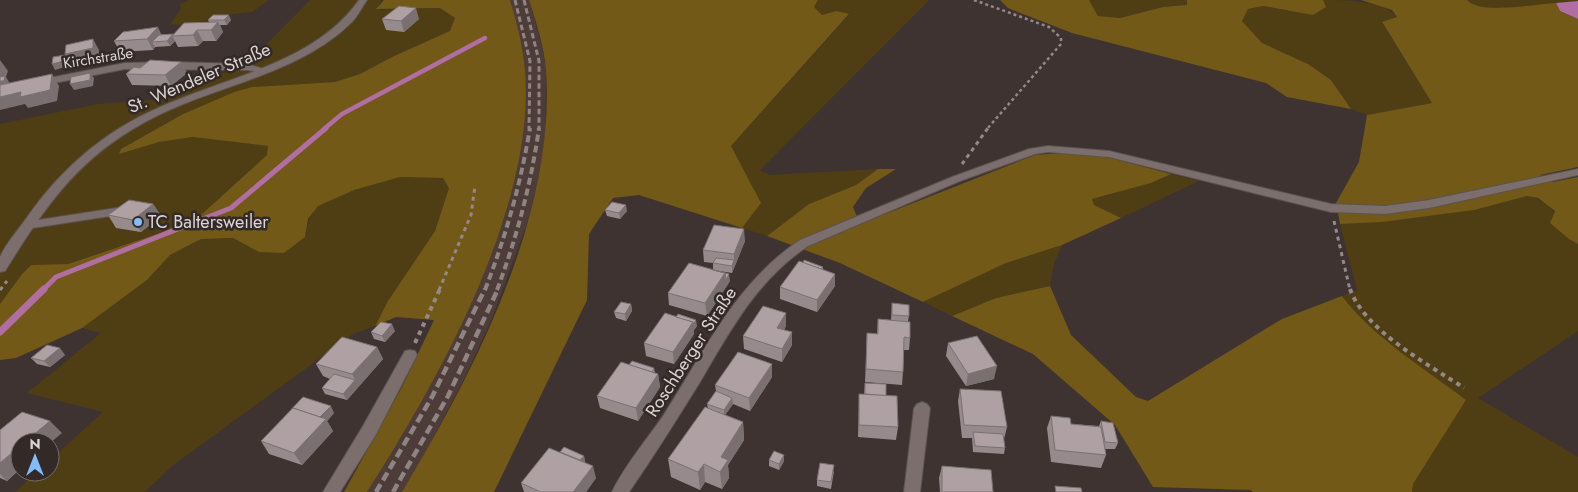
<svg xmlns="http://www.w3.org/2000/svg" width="1578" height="492" font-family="Jost,sans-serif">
	<rect width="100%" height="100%" fill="#3e3330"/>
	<polygon fill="#4e3c39" points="510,0 529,0 541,43 546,68 545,136 540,172 529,218 491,321 465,377 423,457 402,492 367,492 435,375 486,265 504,219 516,174 525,102 525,71 522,46"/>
	<g fill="#4f3e13">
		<polygon points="189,0 268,0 253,12 223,15 189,26 170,24 181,9 180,4"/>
		<polygon points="310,0 382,0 377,8 380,10 440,8 455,18 450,31 394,56 360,74 335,82 252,87 234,92 183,114 121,149 119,153 159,142 193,137 268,146 268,154 203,213 160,233 67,264 31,265 22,274 0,304 0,124 98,104 153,100 229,71 240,61 256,55"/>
		<polygon points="818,0 929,0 760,170 769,175 878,169 856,185 809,204 767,236 742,228 761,203 731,146 849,15 836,11 822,15 814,7"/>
		<polygon points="1089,0 1187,0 1188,5 1163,7 1120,18 1098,16"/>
		<path d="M1323,0C1344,0 1384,0 1397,17L1382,23L1432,103L1367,115L1351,109L1331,80L1308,64L1262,43L1242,21L1248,9L1263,6L1289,11L1326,7Z"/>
		<path d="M1467,0H1578V1C1556,3 1481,16 1467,0Z"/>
		<polygon points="1171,174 1199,181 1121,218 1094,205 1092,199 1151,183"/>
		<path d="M400,177L443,178L449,188L435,231L388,301L375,326L353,334L172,466L145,492H15L37,472H50V460L103,412L27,393L101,333L82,328L147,280L170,255L201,239L233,238L259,252L305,237C307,226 309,217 316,208C327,195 382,182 400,177Z"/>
		<path d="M1527,196C1563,202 1554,232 1578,244V331L1478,398L1578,457V492H1412L1413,484L1466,400C1423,368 1375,339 1342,296L1357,290L1340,224C1403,221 1466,212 1527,196Z"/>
		<polygon points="1062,245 1054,264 1050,286 996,298 952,316 923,302 1006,263"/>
	</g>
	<g fill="#725918">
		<path d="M384,0H510C517,23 523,46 525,70C536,207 439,379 367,492H344L402,387L434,320L396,317L375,326L388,301L435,231L449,188L443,178L400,177L354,190L318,206L308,219L305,237L284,253L259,252L233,238L201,239L170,255L147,280L82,328L16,358L0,360V304L22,274L31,265L68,264L160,233L203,213L267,155L268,146L193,137L159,142L119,154L121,149L183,114L234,92L252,87L335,82L360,74L394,56L450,31L455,18L440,8L376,9Z"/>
		<path d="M529,0H818L814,7L822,15L836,11L849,14L731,146L761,203L742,228L639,195L613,198L589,234L587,300L494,492H402C475,370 556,215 546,70C544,46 536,22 529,0Z"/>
		<polygon points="1000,0 1089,0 1098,16 1120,18 1163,7 1187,5 1187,0 1323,0 1326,7 1313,15 1263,6 1248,9 1242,21 1262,43 1308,64 1331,80 1351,109 1287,97 1266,83 1072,33 1008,8"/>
		<path d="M1361,0H1467C1480,15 1536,4 1556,3L1560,11L1578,19V167L1540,175L1553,182L1578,177V244L1569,239L1550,223L1555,211L1538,198L1527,196L1474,210L1382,222L1340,224L1336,203L1359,162L1367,115L1432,103L1382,22L1397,17L1392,10Z"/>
		<polygon points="1063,153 1107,157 1171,174 1151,183 1092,199 1094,205 1121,218 1062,245 1006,263 923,302 840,263 767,236 809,204 856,185 878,169 896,169 866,188 853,207 860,224 1035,155"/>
		<path d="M1050,286L1071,335L1136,397L1148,401L1282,319L1342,296C1375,339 1424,368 1466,400L1413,484L1412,492H1253L1251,490L1153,487L1115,425L1033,354L952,316L996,298Z"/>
	</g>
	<polygon fill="#b16ea3" points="1578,1 1578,19 1560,11 1556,3"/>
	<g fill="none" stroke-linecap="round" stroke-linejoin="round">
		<polyline stroke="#b16ea3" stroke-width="4.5" points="324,129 342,114 485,38"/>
		<polyline stroke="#b16ea3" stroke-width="5" points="43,290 56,277 231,208 326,128"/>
		<polyline stroke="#b16ea3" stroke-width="7" points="0,332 44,289"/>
		<g stroke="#5b5250" stroke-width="9">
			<polyline id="service" points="29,225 120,211"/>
		</g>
		<g stroke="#5b5250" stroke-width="2">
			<g id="minor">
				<polygon points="170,62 247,64 267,70 262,73 247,70 125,69 39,86 34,83 39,80 125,63"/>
				<path d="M1048,146L1109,151L1331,204L1385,206L1429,200L1578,169V175L1429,208L1385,214L1331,212L1109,157L1048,152L1035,154L960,181L808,246C757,280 730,331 700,382C677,419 654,456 629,492H612C623,468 647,439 663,416C703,354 736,282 800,240L952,177L1029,149Z"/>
				<polygon points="410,350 415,351 417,355 375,436 340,492 323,492 363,426 405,351"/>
				<polygon points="922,402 927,404 930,408 920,492 904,492 914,408 917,404"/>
			</g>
		</g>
		<g stroke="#5b5250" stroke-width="2">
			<path id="secondary" d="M359,0H367C362,7 358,16 352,22C296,77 212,85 145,122C77,159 45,207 5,271L0,272C0,268 0,261 0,257C6,243 19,229 28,216C61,169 105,131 158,108C225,77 314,64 359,0Z"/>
		</g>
		<polyline stroke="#938a88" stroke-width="2.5" stroke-dasharray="3 3" stroke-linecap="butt" points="974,0 1049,27 1061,38 1061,44 987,129"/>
		<g stroke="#938a88" stroke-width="3" stroke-dasharray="4 4" stroke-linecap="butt">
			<polyline points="962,164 988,128"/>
			<polyline points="1334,221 1350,290"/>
			<polyline points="0,290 7,281"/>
			<polyline points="439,290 471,215 475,186"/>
		</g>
		<g stroke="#938a88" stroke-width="4" stroke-dasharray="4.5 4.5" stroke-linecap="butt">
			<path d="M1350,289C1365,331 1428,364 1464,388"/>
			<polyline points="415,343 440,289"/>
		</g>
		<use href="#service" stroke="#7b6e6c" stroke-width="7"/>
		<use href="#minor" fill="#7b6e6c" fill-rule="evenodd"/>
		<use href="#secondary" fill="#7b6e6c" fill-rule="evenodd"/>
		<g stroke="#8e8582" stroke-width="3" stroke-dasharray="5.5 3" stroke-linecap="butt">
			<polyline points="515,0 530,61 529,129"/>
			<polyline points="524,0 539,61 539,129"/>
		</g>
		<g stroke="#8e8582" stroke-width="4" stroke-dasharray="7 4" stroke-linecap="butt">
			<path d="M485,290C506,235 520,187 530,128"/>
			<path d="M497,290C517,237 531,184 539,128"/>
		</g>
		<g stroke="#8e8582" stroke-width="4.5" stroke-dasharray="9 4.5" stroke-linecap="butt">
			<polyline points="376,492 432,397 485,289"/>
			<polyline points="393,492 448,396 498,289"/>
		</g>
	</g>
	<g fill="#968a8c">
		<polygon points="213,15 231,20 227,25 220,25 223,32 216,41 203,41 198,46 178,47 175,41 170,46 155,47 153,50 120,52 114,41 161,34 174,34 209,22 208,20"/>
		<polygon points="382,19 419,19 404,32 386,30"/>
		<polygon points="181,62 187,73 171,86 132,85 126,74 140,68"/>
		<polygon points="153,204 161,216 141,232 116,228 108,215"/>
		<polygon points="605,210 627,211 620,219 607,216"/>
		<polygon points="745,241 732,273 713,270 713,263 704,262 703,250"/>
		<polygon points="803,263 823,267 823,270 835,274 835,286 817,312 780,299 780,287"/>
		<polygon points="730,281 707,316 669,305 668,293"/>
		<polygon points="892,303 909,316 908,321 910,338 909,350 904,350 903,372 902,385 865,382 867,333 877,334 878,319 891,320"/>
		<polygon points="631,304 632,311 626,321 616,318 614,312"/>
		<polygon points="786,313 786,326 784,330 792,332 792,345 782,362 744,349 743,336"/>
		<polygon points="697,326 694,330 694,334 674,364 646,356 644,343"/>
		<polygon points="395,331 385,342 374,339 371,332"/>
		<polygon points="948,343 994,379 966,386 946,356"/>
		<polygon points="377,347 383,359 347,400 325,394 322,388 330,379 323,376 316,364"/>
		<polygon points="65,355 50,367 37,364 31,358"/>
		<polygon points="772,364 772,377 750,411 733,404 725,415 743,422 744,440 728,465 729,478 722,489 705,482 700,490 671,477 668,459 708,408 707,404 716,391 715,385"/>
		<polygon points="629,365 654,368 655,373 658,374 660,387 638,421 600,408 597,396"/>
		<polygon points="865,383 886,396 898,427 896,440 858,437 859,394 864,394"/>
		<polygon points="960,389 1007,427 1004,439 1005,448 1004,454 973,452 972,438 962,438 958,401"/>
		<polygon points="334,413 327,421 333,431 302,465 269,454 261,441"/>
		<polygon points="1051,416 1071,424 1099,426 1101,421 1118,443 1115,449 1105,449 1106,455 1101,468 1051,462 1047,428"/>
		<polygon points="0,430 62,433 20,442 20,469 7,481 0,478"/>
		<polygon points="560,452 584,456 585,462 596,478 586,492 524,492 521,483"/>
		<polygon points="769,460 784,461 779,470 769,466"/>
		<polygon points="942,466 993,492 940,492 939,478"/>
		<polygon points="834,471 831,489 817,486 817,480"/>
	</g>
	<g fill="#7a7072">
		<polygon points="416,8 419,19 404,32 401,21"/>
		<polygon points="229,15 231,20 227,25 224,20"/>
		<polygon points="218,22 223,32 216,41 211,30"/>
		<polygon points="158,27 163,38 152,42 155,47 153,50 147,39"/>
		<polygon points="197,30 203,41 198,46 193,35"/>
		<polygon points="173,34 175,36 172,36 175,41 170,46 167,41"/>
		<polygon points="93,39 99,50 99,59 71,65 55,70 52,64 68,60 65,54"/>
		<polygon points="0,60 8,71 6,77 9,82 8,86 0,88"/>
		<polygon points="181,62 187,73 171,86 165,75"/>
		<polygon points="90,73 94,78 93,86 74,90 70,84"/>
		<polygon points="52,74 59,86 57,101 28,108 25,104 0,110 0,97"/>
		<polygon points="153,204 161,216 141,232 133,220"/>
		<polygon points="626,205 627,211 620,219 619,213"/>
		<polygon points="744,229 745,241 732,273 732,266 734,260 734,254"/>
		<polygon points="725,273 729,274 730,281 707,316 705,303"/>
		<polygon points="835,274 835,286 817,312 817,300"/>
		<polygon points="631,304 632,311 626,321 625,314"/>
		<polygon points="786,313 786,326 777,340 777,328"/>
		<polygon points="696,320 697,326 694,330 694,334 674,364 673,352 693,322"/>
		<polygon points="392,324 395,331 385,342 382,336"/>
		<polygon points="792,332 792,345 782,362 782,349"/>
		<polygon points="377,347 383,359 347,400 343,394 355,380 352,374"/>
		<polygon points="60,348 65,355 50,367 44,361"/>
		<polygon points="772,364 772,377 750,411 749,398"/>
		<polygon points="997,366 994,379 966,386 968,374"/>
		<polygon points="658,374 660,387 638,421 636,408"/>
		<polygon points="732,398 733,404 724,417 724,410"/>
		<polygon points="331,406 334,413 327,421 333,431 302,465 294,453 317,421"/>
		<polygon points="50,421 62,433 50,443 50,442 25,442"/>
		<polygon points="743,422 744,440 728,465 729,478 722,489 720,472 721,457"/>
		<polygon points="20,446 20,469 7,481 0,474 0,463"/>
		<polygon points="784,455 784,461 779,470 779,464"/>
		<polygon points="584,456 585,462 578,471 577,465"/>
		<polygon points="704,464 705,482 700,490 698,472"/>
		<polygon points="593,466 596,478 586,492 573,492"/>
	</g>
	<g fill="#aea0a3" stroke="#7a7072">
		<polygon points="399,6 416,8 401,21 382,19"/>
		<polygon points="213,15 229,15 224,20 208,20"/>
		<polygon points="218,22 211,30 197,30 193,35 172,36 184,23"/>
		<polygon points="158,27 147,39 114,41 123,32"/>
		<polygon points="173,34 167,41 152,42 159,35"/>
		<polygon points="93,39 93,48 65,54 66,45"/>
		<polygon points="65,55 68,60 52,64 53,57"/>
		<polygon points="150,60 181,62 165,75 126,74 134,67 140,68"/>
		<polygon points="90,73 90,80 70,84 71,77"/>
		<polygon points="52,74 50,90 20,97 21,92 0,97 0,85"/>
		<polygon points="5,76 4,81 0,81 0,77"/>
		<polygon points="129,200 153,204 133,220 108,215"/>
		<polygon points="612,202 626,205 619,213 605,210"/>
		<polygon points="714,225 744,229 734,254 703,250"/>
		<polygon points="716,258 734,260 732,266 713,263"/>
		<polygon points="804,260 823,267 821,269 803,263"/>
		<polygon points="799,261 835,274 817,300 780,287"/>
		<polygon points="689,263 725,273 705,303 668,293"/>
		<polygon points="710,269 729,274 726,280 725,273"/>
		<polygon points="621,302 631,304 625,314 614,312"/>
		<polygon points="892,303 909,305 909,316 892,315"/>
		<polygon points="763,306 786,313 777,328 792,332 782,349 743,336"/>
		<polygon points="665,313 693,322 673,352 644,343"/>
		<polygon points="678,314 696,320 693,324 693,322 676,317"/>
		<polygon points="878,319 910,322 910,338 904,337 903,372 866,369 867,333 878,334"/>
		<polygon points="381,322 392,324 382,336 371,332"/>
		<polygon points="977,336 997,366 968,374 948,343"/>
		<polygon points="342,337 377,347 352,374 316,364"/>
		<polygon points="47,345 60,348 44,361 31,358"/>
		<polygon points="738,352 772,364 749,398 715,385"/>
		<polygon points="632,361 654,368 652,372 629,365"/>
		<polygon points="621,362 658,374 636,408 597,396"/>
		<polygon points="334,374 355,380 343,394 322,388"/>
		<polygon points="865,383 886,384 886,396 865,394"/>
		<polygon points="960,389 1001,391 1007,427 964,425"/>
		<polygon points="716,391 732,398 724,410 707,404"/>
		<polygon points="859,394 897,396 898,427 859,425"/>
		<polygon points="303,397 331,406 320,417 293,408 285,417 285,416"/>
		<polygon points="705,407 743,422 721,457 728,460 720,472 704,464 698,472 668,459"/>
		<polygon points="293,408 326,419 294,453 261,441"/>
		<polygon points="22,412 50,421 25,442 20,442 20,446 0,463 0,430"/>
		<polygon points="1051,416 1070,418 1071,424 1101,427 1106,455 1055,450"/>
		<polygon points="1101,421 1113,423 1118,443 1105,442"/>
		<polygon points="973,432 1003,434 1005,448 975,446"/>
		<polygon points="564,447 584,456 580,460 560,452"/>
		<polygon points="549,448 593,466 573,492 541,492 521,483"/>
		<polygon points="774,451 784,455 779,464 769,460"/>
		<polygon points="820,463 834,465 831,482 817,480"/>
		<polygon points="942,466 991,470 993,492 942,492"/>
		<polygon points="1055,486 1081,488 1082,492 1056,492"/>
	</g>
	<circle fill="#82bcfa" stroke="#332927" stroke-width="2" cx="138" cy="222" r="5"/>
	<g text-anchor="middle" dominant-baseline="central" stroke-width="5" stroke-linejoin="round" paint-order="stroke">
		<g font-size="15" fill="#dbd4d2" stroke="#332927">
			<text transform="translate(98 58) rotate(-9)">Kirchstraße</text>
		</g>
		<g font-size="18" fill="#dbd4d2" stroke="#332927">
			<text transform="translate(199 78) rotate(-23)">St. Wendeler Straße</text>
			<text transform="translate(691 352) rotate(-57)">Roschberger Straße</text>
		</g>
		<g font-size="18" fill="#dbd4d2" stroke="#332927" text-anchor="start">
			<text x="148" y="222">TC Baltersweiler</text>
		</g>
	</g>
	<g transform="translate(35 457)"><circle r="24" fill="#332927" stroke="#766d6b"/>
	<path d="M0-4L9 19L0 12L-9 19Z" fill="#82bcfa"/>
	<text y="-8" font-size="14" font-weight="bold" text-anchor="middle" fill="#dbd4d2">N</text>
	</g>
</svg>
